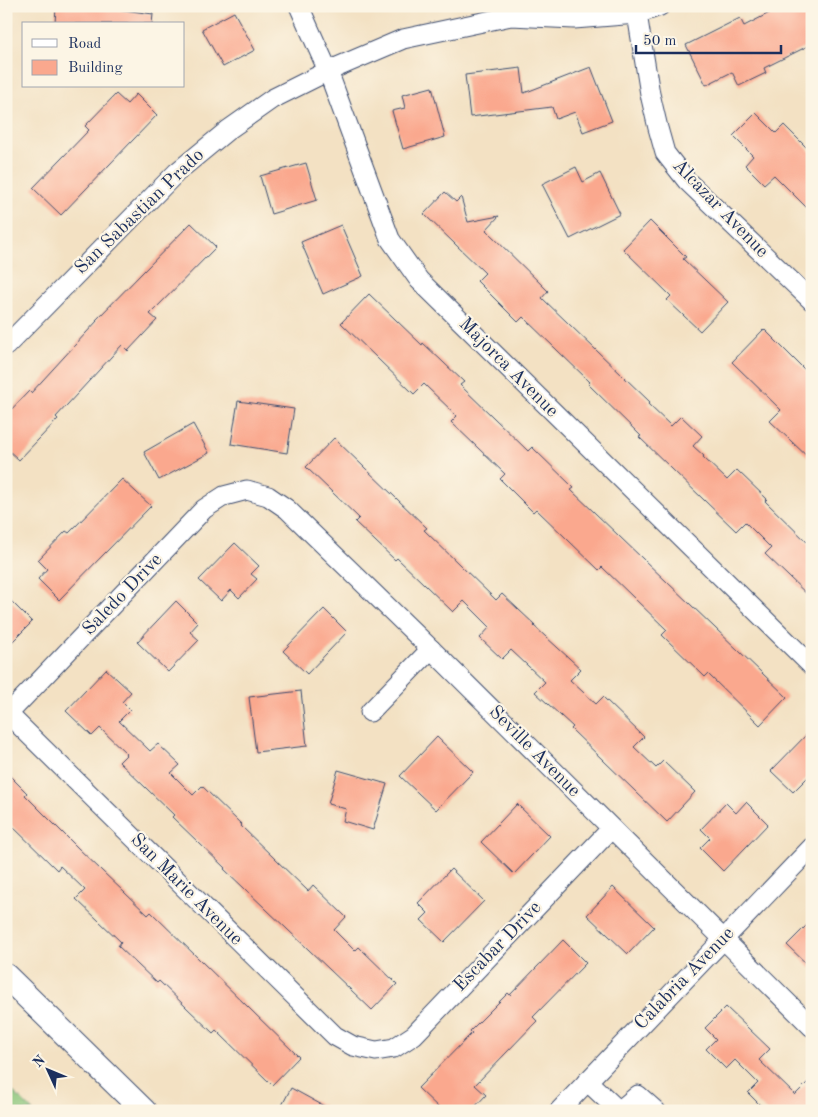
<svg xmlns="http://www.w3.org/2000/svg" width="818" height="1117" font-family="'Old Standard TT',serif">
	<rect width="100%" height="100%" fill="#fcf5e5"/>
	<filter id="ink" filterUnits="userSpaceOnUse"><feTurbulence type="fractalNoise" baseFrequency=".02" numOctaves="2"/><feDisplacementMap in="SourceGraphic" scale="10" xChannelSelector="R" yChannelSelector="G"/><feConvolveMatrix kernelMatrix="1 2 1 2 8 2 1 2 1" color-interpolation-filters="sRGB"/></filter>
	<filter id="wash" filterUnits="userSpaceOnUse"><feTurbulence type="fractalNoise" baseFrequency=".0096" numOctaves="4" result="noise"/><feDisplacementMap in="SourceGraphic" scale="20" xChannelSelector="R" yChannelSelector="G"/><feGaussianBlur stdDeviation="1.12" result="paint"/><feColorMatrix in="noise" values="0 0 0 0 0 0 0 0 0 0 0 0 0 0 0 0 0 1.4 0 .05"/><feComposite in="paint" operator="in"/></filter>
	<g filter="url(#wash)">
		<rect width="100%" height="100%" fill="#f3e1c3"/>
		<polygon fill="#8cc67b" stroke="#547a6c" points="6,1085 33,1111 6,1111"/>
		<g id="blocks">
			<g fill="#faa88e">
				<polygon points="56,6 109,6 109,8 153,14 152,24 55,24"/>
				<polygon points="783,6 812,6 812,44 764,68 766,73 739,86 732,72 706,85 686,45 740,18 744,26"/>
				<polygon points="234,12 255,50 223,67 202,29"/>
				<polygon points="591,67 612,121 583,132 575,112 556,119 552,107 470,117 465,75 521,68 524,93"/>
				<polygon points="432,87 445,137 403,149 392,111 405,108 402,95"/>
				<polygon points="116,94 127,104 136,94 157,115 61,215 33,188 89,130 85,126"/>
				<polygon points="756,113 776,133 784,125 812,153 812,213 774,175 764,184 745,165 753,156 733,136"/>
				<polygon points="306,163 317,200 271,214 260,176"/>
				<polygon points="576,167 583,182 600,173 620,214 570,239 542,184"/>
				<polygon points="445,192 456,202 461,197 468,222 499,216 486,230 548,291 542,298 650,402 648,404 671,426 681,416 702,436 693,446 704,456 703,457 727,480 737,470 767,499 765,501 812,547 812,599 765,554 771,548 745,522 736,531 639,437 641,436 588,384 590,382 523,317 518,322 477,281 485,273 424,214"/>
				<polygon points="650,221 686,257 683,259 728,302 700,331 667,300 671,296 623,249"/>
				<polygon points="191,223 216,247 150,314 157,320 128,351 122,345 56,417 58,419 19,460 6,448 6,415 29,391 31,393 97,321 96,320"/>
				<polygon points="341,225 363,276 323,294 301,242"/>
				<polygon points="369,294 422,345 423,343 464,382 460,385 528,451 532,447 574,488 571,490 787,697 760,725 708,674 705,677 662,635 667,630 602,567 599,570 536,509 533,512 500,479 505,474 451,422 457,416 424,384 414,394 341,323"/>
				<polygon points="764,329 812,377 812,461 770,421 781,410 732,362"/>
				<polygon points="238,401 294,409 287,453 231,444"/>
				<polygon points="193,424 209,453 159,480 144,452"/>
				<polygon points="334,438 427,528 424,530 496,600 502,594 535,625 534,626 581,669 570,680 596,704 603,697 644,737 634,747 656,768 663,761 695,792 667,822 571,729 573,727 535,692 545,682 511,650 502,659 480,638 490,627 464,601 453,612 397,558 395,560 355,522 359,518 306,467"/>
				<polygon points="122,479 151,506 59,600 38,579 47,569 38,560 66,531 69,533"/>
				<polygon points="235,543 259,566 251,574 257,579 239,598 231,590 221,601 199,580"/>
				<polygon points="6,596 32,622 6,648"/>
				<polygon points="176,601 198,623 190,632 199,640 168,672 137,642"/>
				<polygon points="324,609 347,632 307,674 283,651"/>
				<polygon points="106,669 131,692 122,702 130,710 119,721 150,751 158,744 180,765 171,773 193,795 202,786 242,825 241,826 308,891 313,885 346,917 334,930 355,951 359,947 397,984 372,1010 224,869 225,868 172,817 174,815 119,762 127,754 100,728 92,736 66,711"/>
				<polygon points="301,691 307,746 256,752 249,697"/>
				<polygon points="812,729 812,773 793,792 771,771"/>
				<polygon points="437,737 473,772 436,810 400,776"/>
				<polygon points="338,770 387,784 373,830 343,821 346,809 328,804"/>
				<polygon points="6,772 27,793 25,795 78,848 148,915 151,912 299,1057 272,1085 216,1030 213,1033 159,981 157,983 118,946 121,942 76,899 85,890 60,866 57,870 6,820"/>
				<polygon points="746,802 768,824 723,871 700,848 710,838 701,829 726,803 736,813"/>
				<polygon points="517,804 550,836 514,874 481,842"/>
				<polygon points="451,869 484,901 444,942 421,920 428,913 418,903"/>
				<polygon points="613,887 654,927 628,954 587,915"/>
				<polygon points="812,920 812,969 787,945"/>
				<polygon points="563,940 586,963 533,1017 537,1021 475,1085 486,1095 471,1111 442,1111 418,1088 472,1033 470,1031 508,993 510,995"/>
				<polygon points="726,1007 770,1049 759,1060 795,1095 812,1078 812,1111 766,1111 748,1093 758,1083 735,1060 726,1069 706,1049 716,1039 705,1028"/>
				<polygon points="291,1088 333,1111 279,1111"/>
			</g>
		</g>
	</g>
	<g filter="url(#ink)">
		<use href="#blocks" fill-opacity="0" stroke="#3b4a6d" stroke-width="1"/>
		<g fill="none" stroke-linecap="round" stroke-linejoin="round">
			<g stroke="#3b4a6d" stroke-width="21">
				<g id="minor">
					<polyline points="299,6 328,71 390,239 419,280 812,666"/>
					<polyline points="637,14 650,94 658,128 665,153 687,181 812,301"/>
					<polyline points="6,346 177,172 228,130 272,99 328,71 403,39 511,16 574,19 637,14 660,6"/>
					<polyline points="6,712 335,1036 353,1046 376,1051 394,1048 414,1035 611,829"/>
					<polyline points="370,712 431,649"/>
					<polyline points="8,714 204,509 224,496 247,490 268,496 287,509 431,649 812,1027"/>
					<polyline points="587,1081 619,1111"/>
					<polyline points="620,1110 638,1095 656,1111"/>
					<polyline points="559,1111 812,847"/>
				</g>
			</g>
			<g stroke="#3b4a6d" stroke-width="26">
				<polyline id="major" points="6,976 144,1111"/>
			</g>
			<use href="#minor" stroke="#fff" stroke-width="19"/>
			<use href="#major" stroke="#fff" stroke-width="24"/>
		</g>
	</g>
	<g text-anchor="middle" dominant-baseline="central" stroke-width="4.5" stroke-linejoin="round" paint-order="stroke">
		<g font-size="19" fill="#1b2f5e" stroke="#fcf5e5">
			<text transform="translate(720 209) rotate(46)">Alcazar Avenue</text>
			<text transform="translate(140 212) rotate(-44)">San Sabastian Prado</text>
			<text transform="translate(508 368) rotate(45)">Majorca Avenue</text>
			<text transform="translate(123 595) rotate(-46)">Saledo Drive</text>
			<text transform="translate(534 752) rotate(45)">Seville Avenue</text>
			<text transform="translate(186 890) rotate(45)">San Marie Avenue</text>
			<text transform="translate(498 947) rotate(-46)">Escabar Drive</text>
			<text transform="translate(685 979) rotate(-46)">Calabria Avenue</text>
		</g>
	</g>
	<rect width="818" height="1117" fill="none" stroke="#fcf5e5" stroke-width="25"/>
	<rect x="22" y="22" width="162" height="65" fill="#fcf5e5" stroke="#a2a6af"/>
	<rect x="32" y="39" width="25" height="8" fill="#ffffff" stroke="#a2a6af"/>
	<text x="68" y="48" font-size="15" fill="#1b2f5e">Road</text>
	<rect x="32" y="60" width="25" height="15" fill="#faa88e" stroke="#a2a6af"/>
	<text x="68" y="72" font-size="15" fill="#1b2f5e">Building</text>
	<g transform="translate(48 1070) rotate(314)" stroke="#fcf5e5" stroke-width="4" paint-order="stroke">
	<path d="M0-4L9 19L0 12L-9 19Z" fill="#1b2f5e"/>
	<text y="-8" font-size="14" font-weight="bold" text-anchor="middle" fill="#1b2f5e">N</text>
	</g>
	<path d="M636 45v8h145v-8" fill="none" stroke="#1b2f5e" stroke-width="2.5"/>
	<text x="643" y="45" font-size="15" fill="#1b2f5e" stroke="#fcf5e5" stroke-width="4" paint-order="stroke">50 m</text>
</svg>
